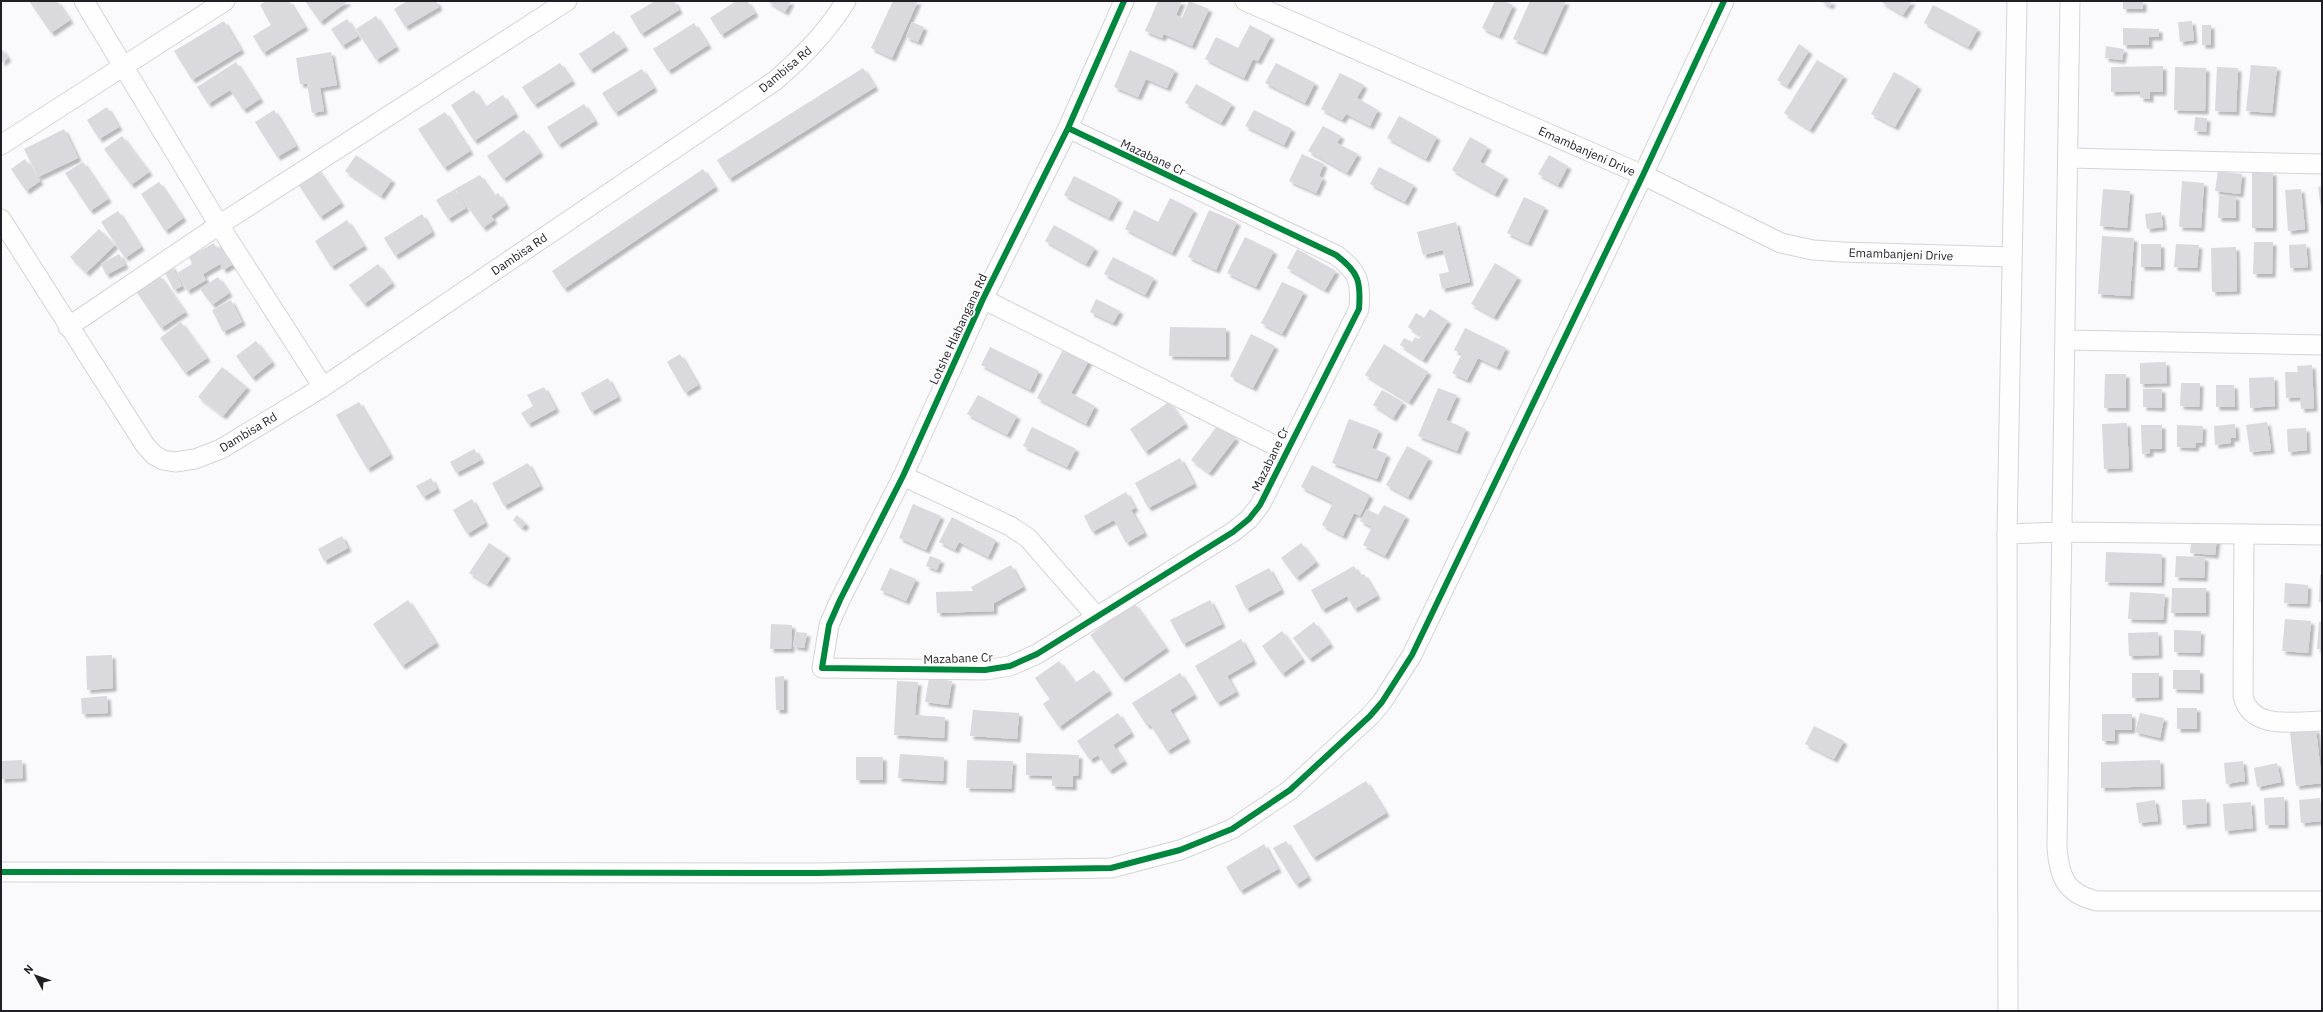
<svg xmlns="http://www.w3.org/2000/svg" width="2323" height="1012" font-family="'IBM Plex Sans',sans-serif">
	<defs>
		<filter id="shadow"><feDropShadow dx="3.5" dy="3.5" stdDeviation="1" flood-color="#0004"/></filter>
	</defs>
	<rect width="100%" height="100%" fill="#faf9fb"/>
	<g fill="#dad9dd" filter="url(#shadow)">
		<polygon points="29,1 57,1 70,20 51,33"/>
		<polygon points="266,1 289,1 305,27 263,53 253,36 271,25 260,5"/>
		<polygon points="305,1 348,1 320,22"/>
		<polygon points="407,1 436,1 439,7 405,27 394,9"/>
		<polygon points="655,1 674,1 679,10 641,34 630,16"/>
		<polygon points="736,1 747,1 755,13 721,35 710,18"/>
		<polygon points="767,1 791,1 785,12"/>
		<polygon points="893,1 918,1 892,58 871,48"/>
		<polygon points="1158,1 1182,1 1176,15 1182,18 1189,1 1209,9 1192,46 1164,34 1162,38 1145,31"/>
		<polygon points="1495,1 1504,1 1513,5 1499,36 1482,28"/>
		<polygon points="1530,1 1566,1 1543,52 1513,39"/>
		<polygon points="1820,1 1832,1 1830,6"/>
		<polygon points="1880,1 1912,1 1903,15"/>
		<rect x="2123" y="1" width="20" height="8"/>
		<polygon points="1933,5 1978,29 1968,47 1924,23"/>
		<polygon points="376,16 396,47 376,60 356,29"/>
		<polygon points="347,19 358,36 342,46 331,29"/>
		<polygon points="224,21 241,50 192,80 174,51"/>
		<polygon points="2192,21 2194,40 2180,42 2178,22"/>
		<polygon points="912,22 924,27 918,42 906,37"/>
		<polygon points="694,23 708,45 668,71 653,49"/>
		<polygon points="1250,25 1271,36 1258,61 1253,59 1244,78 1205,59 1216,37 1238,48"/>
		<rect x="2202" y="25" width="9" height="20"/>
		<polygon points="2123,28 2159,29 2159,37 2149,37 2149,45 2123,45"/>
		<polygon points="614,31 625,47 590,70 579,54"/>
		<polygon points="1799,44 1809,51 1787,86 1777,80"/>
		<polygon points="2106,46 2124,49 2122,60 2105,58"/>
		<polygon points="1,48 8,58 1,63"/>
		<polygon points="1130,50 1175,70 1167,88 1146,79 1138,97 1114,87"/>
		<polygon points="331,52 337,85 320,88 324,111 312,113 307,84 300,84 296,58"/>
		<polygon points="1817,60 1844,76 1810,130 1784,113"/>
		<polygon points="236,62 260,99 243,110 230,90 208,104 197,87"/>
		<polygon points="560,63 572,81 534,105 522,87"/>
		<polygon points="1276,63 1315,83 1305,103 1265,83"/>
		<polygon points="2251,65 2277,67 2272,113 2246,111"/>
		<polygon points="2163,66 2163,92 2150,92 2150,99 2140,98 2140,91 2111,92 2111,67"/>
		<polygon points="2175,67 2206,68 2205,111 2174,110"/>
		<polygon points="2217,67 2238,68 2236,112 2215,111"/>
		<polygon points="863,68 875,87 729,179 717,160"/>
		<polygon points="642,69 654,88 615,113 602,93"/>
		<polygon points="1894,72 1918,86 1895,127 1871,114"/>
		<polygon points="1340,73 1364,85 1357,98 1378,110 1370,126 1346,114 1342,120 1321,109"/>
		<polygon points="1196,84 1232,104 1221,123 1185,103"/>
		<polygon points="474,90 485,107 503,95 515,114 474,141 451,105"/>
		<polygon points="584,104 595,121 558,145 547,127"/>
		<polygon points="107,107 119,127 99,139 87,120"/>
		<polygon points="274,110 296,146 277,157 255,122"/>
		<polygon points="1254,110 1292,129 1284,145 1245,126"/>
		<polygon points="445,112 470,151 444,168 418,129"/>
		<polygon points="1399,116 1437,137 1426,159 1387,138"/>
		<polygon points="2195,117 2207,118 2206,132 2194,131"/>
		<polygon points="1323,126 1341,136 1337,143 1358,154 1347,173 1308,151"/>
		<polygon points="64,129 78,158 38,177 24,149"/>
		<polygon points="524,130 540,153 503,179 487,156"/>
		<polygon points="122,136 149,172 131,185 104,149"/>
		<polygon points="1470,137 1488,147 1480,162 1505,176 1495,194 1452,170"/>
		<polygon points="1302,154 1324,164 1319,176 1323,178 1316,193 1289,181"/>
		<polygon points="356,155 392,180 381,196 345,171"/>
		<polygon points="1549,155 1568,166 1558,185 1538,174"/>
		<polygon points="25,159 40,181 26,191 11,169"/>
		<polygon points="83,162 108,199 90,211 65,173"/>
		<polygon points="316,167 341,203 320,217 296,181"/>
		<polygon points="1379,167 1414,185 1405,202 1370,184"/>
		<polygon points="703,169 715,187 564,289 552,271"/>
		<polygon points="2218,171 2242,174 2240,194 2215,191"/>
		<rect x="2252" y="172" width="21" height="56"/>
		<polygon points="480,175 494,196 498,193 506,205 491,216 494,220 483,228 455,189"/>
		<polygon points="1074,176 1119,199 1109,218 1064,195"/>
		<polygon points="2182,181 2204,183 2201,228 2179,227"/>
		<polygon points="159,182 183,218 165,231 141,194"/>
		<polygon points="2322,186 2322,208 2321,208 2318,187"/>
		<polygon points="455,189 466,208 448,219 436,200"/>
		<polygon points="2103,189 2130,191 2127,228 2100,226"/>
		<polygon points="2301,189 2305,229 2288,231 2285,190"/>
		<polygon points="2219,196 2236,196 2236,218 2218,218"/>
		<polygon points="1524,197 1545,207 1528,243 1507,233"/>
		<polygon points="1170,198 1194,210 1172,253 1125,229 1134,210 1158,222"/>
		<polygon points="1209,210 1237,222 1216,270 1188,257"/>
		<polygon points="118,211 141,247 125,258 101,222"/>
		<polygon points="2161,212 2163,227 2147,229 2145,214"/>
		<polygon points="422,214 432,232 395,256 384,238"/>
		<polygon points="347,220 364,246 331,267 315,241"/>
		<polygon points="1456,222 1470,282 1442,289 1439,274 1449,272 1443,250 1423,255 1417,232"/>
		<polygon points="1054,225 1095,248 1086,264 1045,241"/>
		<polygon points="99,229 115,245 86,273 70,257"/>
		<polygon points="2102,236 2134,238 2130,296 2098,294"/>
		<polygon points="1245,237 1274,251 1256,287 1227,273"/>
		<polygon points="2254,242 2273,242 2272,274 2253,274"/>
		<polygon points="214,243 217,249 225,244 235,263 223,270 220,264 203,274 206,280 187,291 177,273 192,264 189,257"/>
		<rect x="2141" y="244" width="20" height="23"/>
		<polygon points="2176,244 2199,245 2197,268 2174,267"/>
		<polygon points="2306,244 2308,267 2290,268 2289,245"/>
		<polygon points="2236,247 2237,291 2212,292 2211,248"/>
		<polygon points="1297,249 1336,271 1325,290 1287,268"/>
		<polygon points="119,254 125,265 106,275 101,264"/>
		<polygon points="1113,257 1154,278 1145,295 1104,274"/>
		<polygon points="1495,263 1518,277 1494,317 1471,304"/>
		<polygon points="378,264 392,283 364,304 349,285"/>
		<polygon points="171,265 182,286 174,290 163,269"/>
		<polygon points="159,275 185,312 161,328 136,291"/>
		<polygon points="218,277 229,293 212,305 200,289"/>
		<polygon points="1282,282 1304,292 1282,334 1261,323"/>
		<polygon points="1096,299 1120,311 1113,323 1090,312"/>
		<polygon points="231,300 242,322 223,332 212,310"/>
		<polygon points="1430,309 1448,321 1423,360 1400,345 1404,338 1412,342 1415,337 1419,339 1421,336 1408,327 1416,313 1424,318"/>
		<polygon points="181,322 207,358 185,373 160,338"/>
		<polygon points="1170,327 1226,328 1226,357 1169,356"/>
		<polygon points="1465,328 1506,348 1497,367 1478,358 1467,380 1452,373 1462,354 1454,350"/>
		<polygon points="1251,334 1275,346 1253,388 1230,376"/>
		<polygon points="256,341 272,362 252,378 236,356"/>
		<polygon points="1384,344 1428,372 1409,402 1365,375"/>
		<polygon points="1065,346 1090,359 1071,393 1095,406 1086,424 1037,398"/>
		<polygon points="990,347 1039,371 1030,390 981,365"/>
		<polygon points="680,354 698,385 685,393 667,362"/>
		<polygon points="2166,362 2167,383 2140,384 2140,363"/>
		<polygon points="2312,365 2314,408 2301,409 2300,397 2286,398 2285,372 2298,372 2297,366"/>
		<polygon points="222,367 247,387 223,416 198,397"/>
		<polygon points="2105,374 2126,374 2126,408 2104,408"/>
		<polygon points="2274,377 2275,406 2250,408 2249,378"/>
		<polygon points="608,378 618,397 591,412 581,393"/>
		<polygon points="2181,383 2200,383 2199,407 2180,406"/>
		<polygon points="2216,385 2234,385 2235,407 2216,407"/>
		<polygon points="544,387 556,409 528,424 521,413 533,406 527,395"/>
		<polygon points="1438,388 1457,395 1446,420 1466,429 1457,451 1418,436"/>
		<polygon points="2143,389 2162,389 2162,408 2143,407"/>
		<polygon points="1382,390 1403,402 1393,418 1373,405"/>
		<polygon points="978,395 1017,416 1007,435 967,414"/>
		<polygon points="359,402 390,455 367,469 336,415"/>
		<polygon points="1169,402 1185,424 1145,452 1130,429"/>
		<polygon points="1349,419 1379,430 1372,448 1387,454 1377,479 1332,463"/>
		<polygon points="2267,422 2271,450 2250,452 2246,425"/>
		<polygon points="2127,423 2129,468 2104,469 2102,424"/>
		<polygon points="2235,424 2236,438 2231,438 2231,443 2215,445 2214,426"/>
		<polygon points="1218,425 1236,438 1209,473 1191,460"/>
		<polygon points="2141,425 2162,425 2162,449 2150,449 2150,453 2142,454"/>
		<polygon points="2177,425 2203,426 2202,443 2196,443 2195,448 2177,447"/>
		<polygon points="1032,427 1076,449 1067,467 1023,446"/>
		<polygon points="2306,428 2307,450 2288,452 2287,429"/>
		<polygon points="1407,446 1429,458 1408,497 1386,485"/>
		<polygon points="474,449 481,460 456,473 450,462"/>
		<polygon points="1180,458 1194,484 1148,508 1135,483"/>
		<polygon points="528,463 540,486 504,506 492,483"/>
		<polygon points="1312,465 1370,495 1360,516 1354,513 1343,536 1322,525 1333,503 1301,487"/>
		<polygon points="431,478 437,489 423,497 416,486"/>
		<polygon points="1126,492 1135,508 1131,510 1144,533 1126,543 1114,520 1092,532 1084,516"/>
		<polygon points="472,499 485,523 467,534 453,510"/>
		<polygon points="913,504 941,516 926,550 899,538"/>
		<polygon points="1384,505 1406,516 1385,556 1363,545 1372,527 1360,521 1367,509 1378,515"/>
		<polygon points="517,515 526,524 522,528 513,520"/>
		<polygon points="952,517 996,540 988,557 959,542 955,550 939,542"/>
		<polygon points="2192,535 2217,538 2215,555 2190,553"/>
		<polygon points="342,536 348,548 324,561 318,549"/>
		<polygon points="489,543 507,555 487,584 469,573"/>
		<polygon points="1301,543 1316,562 1296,578 1281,558"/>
		<polygon points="2106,552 2162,554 2161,583 2105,582"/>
		<polygon points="930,556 941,560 937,570 926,566"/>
		<polygon points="2176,556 2205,557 2204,578 2175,577"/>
		<polygon points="1011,565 1023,587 994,603 994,611 937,613 936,592 973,591 971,587"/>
		<polygon points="1354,566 1360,576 1364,574 1377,596 1354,609 1347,596 1322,610 1311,590"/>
		<polygon points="890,568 916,579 906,601 880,590"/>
		<polygon points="1269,568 1281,590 1246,609 1235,586"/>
		<polygon points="2320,575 2322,575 2322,602 2319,602"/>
		<polygon points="2285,583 2308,585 2307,604 2284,603"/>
		<polygon points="2172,588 2206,588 2206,613 2171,613"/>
		<polygon points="2130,592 2165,594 2163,620 2128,619"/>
		<polygon points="408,600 436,643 402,666 373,624"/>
		<polygon points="1210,600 1222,624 1183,644 1170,620"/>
		<polygon points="1134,603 1166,648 1122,679 1090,635"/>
		<polygon points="2285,619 2311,621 2308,653 2282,651"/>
		<polygon points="1314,622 1330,644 1309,659 1293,638"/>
		<polygon points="2319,622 2322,622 2322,649 2317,649"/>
		<polygon points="771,624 792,625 791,649 770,649"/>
		<polygon points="2174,630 2201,631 2200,653 2174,652"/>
		<polygon points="1282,631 1302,659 1282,674 1262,646"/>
		<polygon points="796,632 807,633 804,648 793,646"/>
		<polygon points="2158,632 2159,655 2129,656 2128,633"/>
		<polygon points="1241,639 1253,661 1227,676 1236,692 1217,703 1195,666"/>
		<polygon points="112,655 113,688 87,690 86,656"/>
		<polygon points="1059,661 1075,683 1094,670 1109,691 1059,727 1043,704 1050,699 1035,678"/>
		<polygon points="2173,670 2200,670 2200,690 2173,689"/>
		<polygon points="1180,673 1194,695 1170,710 1187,739 1167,751 1150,724 1147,726 1132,703"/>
		<polygon points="2132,673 2159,673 2159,697 2132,698"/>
		<polygon points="784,676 784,710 776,710 775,677"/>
		<polygon points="929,678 952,681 948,705 925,702"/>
		<polygon points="897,681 918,682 915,715 945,717 944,738 894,735"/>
		<polygon points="107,696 108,713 82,714 81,698"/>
		<rect x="2177" y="708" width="20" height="21"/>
		<polygon points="973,710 1019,713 1017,739 970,736"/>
		<polygon points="1118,713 1131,733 1113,745 1124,761 1109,771 1098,755 1090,760 1077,741"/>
		<polygon points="2140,713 2164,718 2160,738 2135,732"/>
		<polygon points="2102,714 2132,714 2132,730 2115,730 2115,741 2102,741"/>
		<polygon points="1814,726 1844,741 1834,759 1805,744"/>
		<polygon points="2316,729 2322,783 2296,786 2290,732"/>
		<polygon points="1026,753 1079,755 1078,776 1073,776 1073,787 1052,786 1052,776 1026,775"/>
		<polygon points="900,754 944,757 943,781 898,778"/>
		<rect x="856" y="757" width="27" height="23"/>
		<polygon points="22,760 23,778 1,779 1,761"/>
		<polygon points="967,760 1013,761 1011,789 966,788"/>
		<polygon points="2160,760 2161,786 2101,788 2101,762"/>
		<polygon points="2243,761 2245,781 2226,784 2224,763"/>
		<polygon points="2277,763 2281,782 2257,787 2254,768"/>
		<polygon points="1366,781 1386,813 1313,858 1293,826"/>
		<polygon points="2284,797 2285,825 2265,825 2264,798"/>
		<polygon points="2320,798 2322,821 2301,823 2299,800"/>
		<polygon points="2206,799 2207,823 2183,825 2182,800"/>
		<polygon points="2155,800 2158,821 2139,823 2136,803"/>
		<polygon points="2251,802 2253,828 2225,831 2223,804"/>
		<polygon points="1286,841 1308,877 1296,885 1273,848"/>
		<polygon points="1264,844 1278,869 1240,891 1226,867"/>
	</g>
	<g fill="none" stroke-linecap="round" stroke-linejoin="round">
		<g stroke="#d5d4d9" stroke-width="21">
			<g id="street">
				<polyline points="84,1 219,225 323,387"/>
				<polyline points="1245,1 1643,175 1781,243 1813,250 1843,252 2011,257"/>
				<path d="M2070,1L2057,847C2059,877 2066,894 2097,901H2322"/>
				<path d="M1068,128L1336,255C1359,272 1361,282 1359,309L1260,505L1249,519L1233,532L1037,654L1010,666L985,670L822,668L829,625L840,600L903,476L983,299L1068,128L1124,1"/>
				<polyline points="1,145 225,1"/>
				<polyline points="2068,158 2322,164"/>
				<path d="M1,219L145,445L154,455L163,460L175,462L195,459L221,449L323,387L776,80C803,56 827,32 846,1"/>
				<polyline points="983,299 1286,451"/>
				<polyline points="68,327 219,225 567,1"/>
				<polyline points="2066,340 2322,345"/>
				<polyline points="903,476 1010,526 1028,538 1096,616"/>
				<polyline points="2007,534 2063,532 2322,535"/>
				<path d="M2244,534L2243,696C2251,731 2295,721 2322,721"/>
				<polyline points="1,872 817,873 1111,868 1180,850 1232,829 1290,790 1370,716 1382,702 1412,655 1643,175 1724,1"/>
				<polyline points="2008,1011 2007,534 2017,1"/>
			</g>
		</g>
		<use href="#street" stroke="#fefefe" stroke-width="19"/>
		<g stroke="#fff" stroke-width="8">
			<g id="cycleway">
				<path d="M1068,128L1336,255C1359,272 1361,282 1359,309L1260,505L1249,519L1233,532L1037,654L1010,666L985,670L822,668L829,625L840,600L903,476L983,299L1068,128L1124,1"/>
				<polyline points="1,872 817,873 1111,868 1180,850 1232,829 1290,790 1370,716 1382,702 1412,655 1643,175 1724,1"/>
			</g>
		</g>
		<use href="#cycleway" stroke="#00873e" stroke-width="6"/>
	</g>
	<g text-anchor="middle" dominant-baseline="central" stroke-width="4" stroke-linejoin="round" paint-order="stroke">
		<g font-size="12" fill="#201f26" stroke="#fff">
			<text transform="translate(785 69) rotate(-40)">Dambisa Rd</text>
			<text transform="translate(1587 151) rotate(24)">Emambanjeni Drive</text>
			<text transform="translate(1153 157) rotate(25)">Mazabane Cr</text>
			<text transform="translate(519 254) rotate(-34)">Dambisa Rd</text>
			<text transform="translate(1901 254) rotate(2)">Emambanjeni Drive</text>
			<text transform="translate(958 329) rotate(-65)">Lotshe Hlabangana Rd</text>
			<text transform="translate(248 432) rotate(-31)">Dambisa Rd</text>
			<text transform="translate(1270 459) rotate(-64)">Mazabane Cr</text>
			<text transform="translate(958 658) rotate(-2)">Mazabane Cr</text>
		</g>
	</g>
	<rect width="2323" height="1012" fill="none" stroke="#201f26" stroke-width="4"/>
	<g transform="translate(36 976) rotate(311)" stroke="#ffffff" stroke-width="3" paint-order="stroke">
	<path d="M0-3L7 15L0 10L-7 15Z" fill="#201f26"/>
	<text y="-6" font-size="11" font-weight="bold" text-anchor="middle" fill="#201f26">N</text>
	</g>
</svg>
